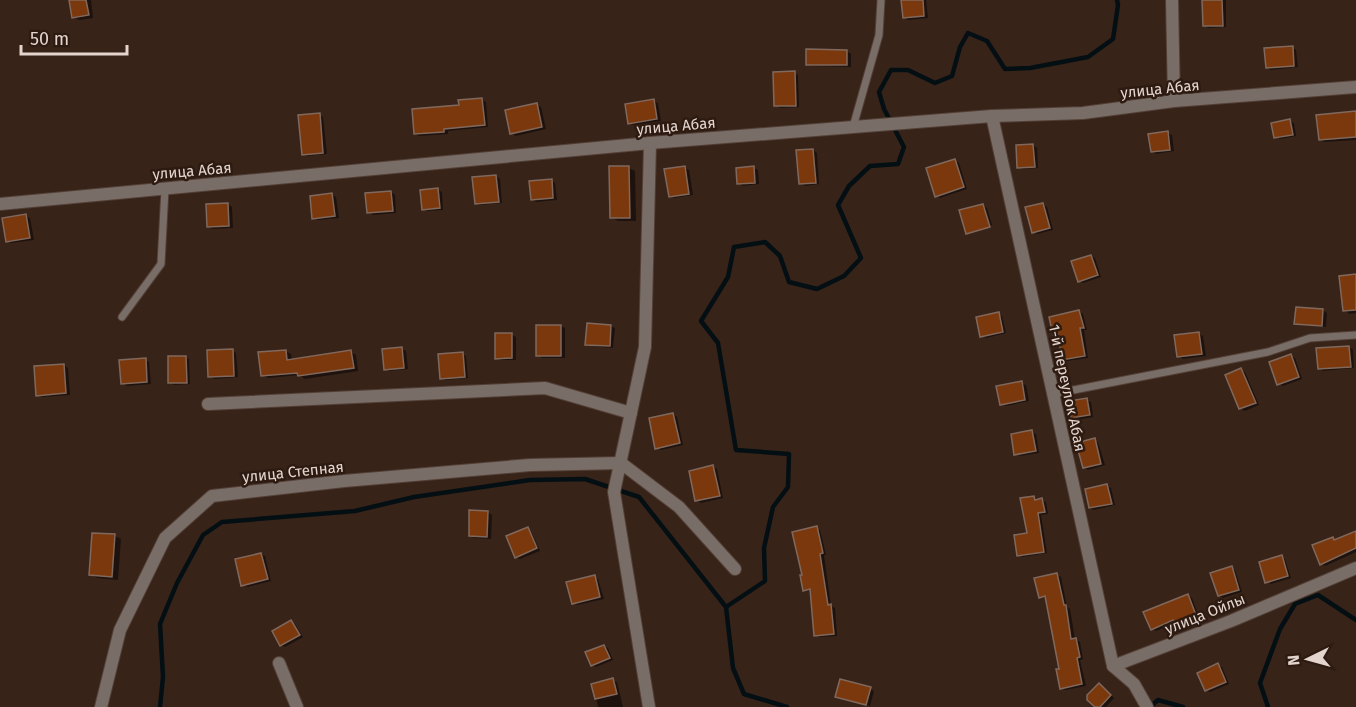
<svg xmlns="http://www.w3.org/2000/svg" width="1356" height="707" font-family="'Fira Sans',sans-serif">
	<rect width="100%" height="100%" fill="#382319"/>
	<g fill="#0007">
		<polygon points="71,0 91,0 93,18 79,20 74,17"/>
		<polygon points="903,0 926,0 928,18 908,20 904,17"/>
		<polygon points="1204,0 1226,0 1226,27 1208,28 1204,25"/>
		<polygon points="1292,47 1296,50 1298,67 1271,70 1267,67"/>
		<polygon points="807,51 847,51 851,54 851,67 811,66 807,64"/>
		<polygon points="794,73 798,75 799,107 780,108 776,105"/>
		<polygon points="482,100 486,102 488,127 448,131 448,134 419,136 415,134 460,107"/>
		<polygon points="654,101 658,103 661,121 633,125 629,123"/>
		<polygon points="537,105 541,107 546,129 516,136 511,133"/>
		<polygon points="1356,112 1356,140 1324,142 1320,139"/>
		<polygon points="319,115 323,117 327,154 307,156 303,154"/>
		<polygon points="1290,121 1294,123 1296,136 1280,139 1276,137"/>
		<polygon points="1168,133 1172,135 1174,151 1156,154 1152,151"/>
		<polygon points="1033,145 1037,148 1038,168 1023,169 1019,167"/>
		<polygon points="813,150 817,153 819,184 805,186 801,183"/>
		<polygon points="955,160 959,163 967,189 940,198 936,196"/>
		<polygon points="629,168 635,171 636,221 618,221 611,217"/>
		<polygon points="685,168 689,170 693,195 674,198 670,196"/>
		<polygon points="754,168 758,170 759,184 743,186 739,183"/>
		<polygon points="496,176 500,179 502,203 480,205 476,203"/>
		<polygon points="551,180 555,183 557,200 536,202 532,199"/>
		<polygon points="438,190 442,192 443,210 427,211 423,209"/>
		<polygon points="391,192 395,195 396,213 373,215 369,212"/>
		<polygon points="332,195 336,197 339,218 318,220 314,218"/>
		<polygon points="228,204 232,207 233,228 212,229 208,226"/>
		<polygon points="1043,204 1047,207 1053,230 1037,234 1033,232"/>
		<polygon points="983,205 987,208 992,225 968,232 968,234 967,233"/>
		<polygon points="26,216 30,218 34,240 11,243 7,241"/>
		<polygon points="1091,256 1095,258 1101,277 1083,283 1079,281"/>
		<polygon points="1356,275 1356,313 1350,314 1344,310"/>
		<polygon points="1297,308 1323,310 1327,313 1326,327 1300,325 1296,323"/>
		<polygon points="1079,311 1083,314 1087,330 1084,330 1088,358 1067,361 1063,359 1060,336 1054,334"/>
		<polygon points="998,314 1002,316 1006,333 986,338 982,336"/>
		<polygon points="561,326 565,328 565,358 542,358 538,355"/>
		<polygon points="611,326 615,328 613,348 591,346 587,344"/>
		<polygon points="1199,334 1203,336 1206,356 1183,359 1179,356"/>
		<polygon points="512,335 516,337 516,360 501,360 497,358"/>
		<polygon points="1349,347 1353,350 1354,368 1323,371 1319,368"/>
		<polygon points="402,349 406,351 408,369 389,371 385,369"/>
		<polygon points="232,350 236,353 238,377 214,379 210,376"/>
		<polygon points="286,351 291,354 292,360 351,352 356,355 358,371 305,379 299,375 268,378 262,375"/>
		<polygon points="462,354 466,356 468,378 445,380 441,378"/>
		<polygon points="1291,356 1295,358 1302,379 1283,386 1279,384"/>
		<polygon points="185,357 189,359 190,384 174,385 170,383"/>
		<polygon points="145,359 149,362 151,384 127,386 123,383"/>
		<polygon points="63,365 68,368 70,395 42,397 38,395"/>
		<polygon points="1241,370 1245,372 1259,405 1245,411 1240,408"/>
		<polygon points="1021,383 1026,385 1029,401 1006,406 1002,404"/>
		<polygon points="1087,400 1091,402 1093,417 1077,420 1073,417"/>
		<polygon points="673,414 677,417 683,445 661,450 657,448"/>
		<polygon points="1032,432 1036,434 1039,453 1020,456 1016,454"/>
		<polygon points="1094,440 1098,442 1105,465 1088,470 1084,467"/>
		<polygon points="713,467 717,469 723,498 701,503 697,500"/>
		<polygon points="1107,486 1111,488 1115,505 1094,510 1090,508"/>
		<polygon points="1034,497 1046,502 1048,514 1041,515 1047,553 1023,557 1019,555 1029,534"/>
		<polygon points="488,512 492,515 491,539 474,538 470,536"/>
		<polygon points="527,528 531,531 540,551 520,559 516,557"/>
		<polygon points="816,528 820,530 826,555 824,555 831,606 835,608 837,636 820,637 816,635 812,591 804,590"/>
		<polygon points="1356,533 1356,552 1325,566 1321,564 1333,539 1336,541"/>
		<polygon points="94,534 115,536 121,539 118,580 97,578 91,574"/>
		<polygon points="261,554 265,556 271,581 247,587 243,585"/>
		<polygon points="1281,557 1285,559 1291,578 1271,584 1267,582"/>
		<polygon points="1231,568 1235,570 1242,592 1223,598 1219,595"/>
		<polygon points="1057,575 1061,577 1067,607 1070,609 1075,639 1080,642 1083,659 1080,660 1086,686 1065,690 1061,688 1060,670 1047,598 1040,597"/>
		<polygon points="594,576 598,579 604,599 577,605 573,603"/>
		<polygon points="1188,595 1192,598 1199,617 1180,624 1176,622 1156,631 1152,629"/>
		<polygon points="291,622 295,624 303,637 285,647 281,645"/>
		<polygon points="604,646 608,648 613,660 596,667 592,665"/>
		<polygon points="1218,665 1222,667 1229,684 1210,692 1206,690"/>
		<polygon points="613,680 617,682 623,707 598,707 593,685"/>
		<polygon points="1103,687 1114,698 1106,707 1097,707"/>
		<polygon points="870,689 874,691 870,706 841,698"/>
	</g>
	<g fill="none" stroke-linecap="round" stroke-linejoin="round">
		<g stroke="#040f14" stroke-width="4.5">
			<polyline points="726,607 765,581 764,548 773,507 788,487 789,454 736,450 718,343 701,321 728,277 734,247 765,242 780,256 789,282 817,289 844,276 861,258 838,205 849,186 870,166 898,164 904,147 884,109 879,92 891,70 908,70 935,83 952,76 960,47 968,33 987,41 1005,69 1030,68 1088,57 1113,39 1118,5 1117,0"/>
			<polyline points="160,707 163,677 160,624 177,583 203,535 222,522 355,511 414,497 530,480 585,479 639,497 726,607 733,668 744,694 787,707"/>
			<polyline points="1150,707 1158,700 1183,707"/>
			<polyline points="1268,707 1260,683 1280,629 1295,604 1318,595 1356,620"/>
		</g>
	</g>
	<g fill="#7b380c" stroke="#80685c" stroke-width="1.5">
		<polygon points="69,0 86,0 89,15 72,18"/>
		<polygon points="901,0 923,0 924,16 903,18"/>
		<polygon points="1202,0 1222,0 1223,26 1203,26"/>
		<polygon points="1293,46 1294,66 1266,68 1264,48"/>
		<polygon points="806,49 847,50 847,65 806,65"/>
		<polygon points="795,71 796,106 774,106 773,72"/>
		<polygon points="482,98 485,125 444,129 444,132 414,134 412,109 459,105 458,100"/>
		<polygon points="654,99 657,119 628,124 625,104"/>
		<polygon points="537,103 542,127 510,134 505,110"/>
		<polygon points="1356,111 1356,137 1319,140 1316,115"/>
		<polygon points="320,113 323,153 302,155 298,115"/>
		<polygon points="1290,119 1293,135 1274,138 1271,123"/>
		<polygon points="1168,131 1170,150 1151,152 1148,134"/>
		<polygon points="1033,144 1035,167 1017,168 1016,145"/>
		<polygon points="813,149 816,183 799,184 796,150"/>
		<polygon points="955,159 964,187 935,197 926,168"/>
		<polygon points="609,166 629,166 630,218 610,218"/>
		<polygon points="685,166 689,194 669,197 664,169"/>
		<polygon points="754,166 755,183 737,184 736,168"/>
		<polygon points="496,175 499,202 475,204 472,177"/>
		<polygon points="552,179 553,198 531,200 529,181"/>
		<polygon points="438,188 440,208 422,210 420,190"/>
		<polygon points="391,191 393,211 367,213 365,193"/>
		<polygon points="332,193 335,216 312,219 310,196"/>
		<polygon points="228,203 229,226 207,227 206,204"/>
		<polygon points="1043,203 1050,228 1032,233 1025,207"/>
		<polygon points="983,204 990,227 966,234 959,210"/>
		<polygon points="26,214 30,238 6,242 2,218"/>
		<polygon points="1091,255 1098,275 1078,282 1071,261"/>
		<polygon points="1356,274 1356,310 1343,311 1339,276"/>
		<polygon points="1296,307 1323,309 1322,326 1294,324"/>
		<polygon points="1079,310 1084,328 1080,328 1085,356 1062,360 1058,334 1053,335 1049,317"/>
		<polygon points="999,312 1003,332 980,337 976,317"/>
		<polygon points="587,323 611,325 610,346 585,345"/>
		<rect x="536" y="325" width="25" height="31"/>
		<polygon points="1199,332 1202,354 1177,357 1174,335"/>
		<polygon points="495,333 512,333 512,358 495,359"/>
		<polygon points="1349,346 1351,367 1318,369 1316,348"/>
		<polygon points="402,347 404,368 384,370 382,349"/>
		<polygon points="233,349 234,376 208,377 207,350"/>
		<polygon points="286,350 287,360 351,350 354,368 298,376 297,373 261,376 258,352"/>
		<polygon points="463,352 465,377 440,379 438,354"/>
		<polygon points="1291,354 1299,377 1277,385 1269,362"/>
		<polygon points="168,356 186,356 187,383 168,383"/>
		<polygon points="146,358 147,382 121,384 119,360"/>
		<polygon points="64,364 66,393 36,396 34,366"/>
		<polygon points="1241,368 1256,403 1239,409 1225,375"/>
		<polygon points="1022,381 1025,400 1000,405 996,386"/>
		<polygon points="1087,398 1090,415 1071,418 1069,401"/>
		<polygon points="673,413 680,443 655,449 649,418"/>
		<polygon points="1032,430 1036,451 1014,455 1011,434"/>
		<polygon points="1095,438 1101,464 1083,468 1076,443"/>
		<polygon points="713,465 720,496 695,501 689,471"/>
		<polygon points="1107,484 1112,504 1089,508 1085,489"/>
		<polygon points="1034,496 1035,500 1042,498 1045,512 1038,513 1044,552 1017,556 1014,535 1027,533 1020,498"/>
		<polygon points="469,510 488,511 487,537 469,536"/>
		<polygon points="817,526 823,553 820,554 828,605 831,604 834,634 814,636 810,589 803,591 800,575 802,575 792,532"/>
		<polygon points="528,527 537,548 515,558 506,536"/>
		<polygon points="1356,531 1356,548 1320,565 1312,545 1333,537 1334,540"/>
		<polygon points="92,533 115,534 112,577 89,575"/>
		<polygon points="261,553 268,579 241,586 235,559"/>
		<polygon points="1282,555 1288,576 1265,583 1259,562"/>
		<polygon points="1232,566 1239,590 1218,596 1210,573"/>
		<polygon points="1057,573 1064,605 1066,605 1071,639 1076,638 1080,657 1077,658 1082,684 1060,689 1056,669 1059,669 1045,596 1039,598 1034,578"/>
		<polygon points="595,575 600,597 572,604 566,582"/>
		<polygon points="1188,594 1196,615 1174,623 1173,620 1151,630 1143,612"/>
		<polygon points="291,620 300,635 280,646 272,631"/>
		<polygon points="604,645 610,658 591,666 585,652"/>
		<polygon points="1218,663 1226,682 1205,691 1197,673"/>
		<polygon points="613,678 617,694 595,699 591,684"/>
		<polygon points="840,679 871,687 866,705 835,697"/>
		<polygon points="1099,683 1111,695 1100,707 1095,707 1087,700 1087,695"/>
	</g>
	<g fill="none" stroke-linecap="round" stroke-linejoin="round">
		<g stroke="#533f36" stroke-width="9">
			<g id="lane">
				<polyline points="853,127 879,35 881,0"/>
				<polyline points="122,317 161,264 165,189"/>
				<polyline points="1053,394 1268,352 1310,338 1356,335"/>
			</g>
		</g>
		<g stroke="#533f36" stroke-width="14">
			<g id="street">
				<polyline points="1172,0 1174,101"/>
				<polyline points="992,116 1113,666"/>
				<polyline points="0,204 650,143 992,116 1083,113 1174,101 1356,87"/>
				<polyline points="208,404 545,388 631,413"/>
				<polyline points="279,663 297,707"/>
				<polyline points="101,707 120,630 165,538 212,496 344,481 530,465 621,463 679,507 735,569"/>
				<polyline points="649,707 614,492 645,347 650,143"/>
				<polyline points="1147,707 1134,684 1113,666 1231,621 1356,568"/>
			</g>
		</g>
		<use href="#lane" stroke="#786e67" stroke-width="7"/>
		<use href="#street" stroke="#786e67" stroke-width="12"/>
	</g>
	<g text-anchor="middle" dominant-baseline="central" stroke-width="5" stroke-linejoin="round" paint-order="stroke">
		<g font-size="15" fill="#e3d5ce" stroke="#2d1a10">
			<text transform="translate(1160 89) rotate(-6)">улица Абая</text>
			<text transform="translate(676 126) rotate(-5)">улица Абая</text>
			<text transform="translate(192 171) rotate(-5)">улица Абая</text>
			<text transform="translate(1067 388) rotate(78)">1-й переулок Абая</text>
			<text transform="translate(293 472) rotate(-6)">улица Степная</text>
			<text transform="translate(1205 614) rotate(-22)">улица Ойлы</text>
		</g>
	</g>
	<g transform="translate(1308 659) rotate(265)" stroke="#2d1a10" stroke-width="4.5" paint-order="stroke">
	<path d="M0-4.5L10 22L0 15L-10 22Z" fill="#e3d5ce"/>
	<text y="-9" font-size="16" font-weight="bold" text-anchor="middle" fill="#e3d5ce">N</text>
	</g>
	<path d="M21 45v9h106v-9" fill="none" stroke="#e3d5ce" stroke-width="3"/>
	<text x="30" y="45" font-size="18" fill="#e3d5ce" stroke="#2d1a10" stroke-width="4.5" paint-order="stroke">50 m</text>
</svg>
